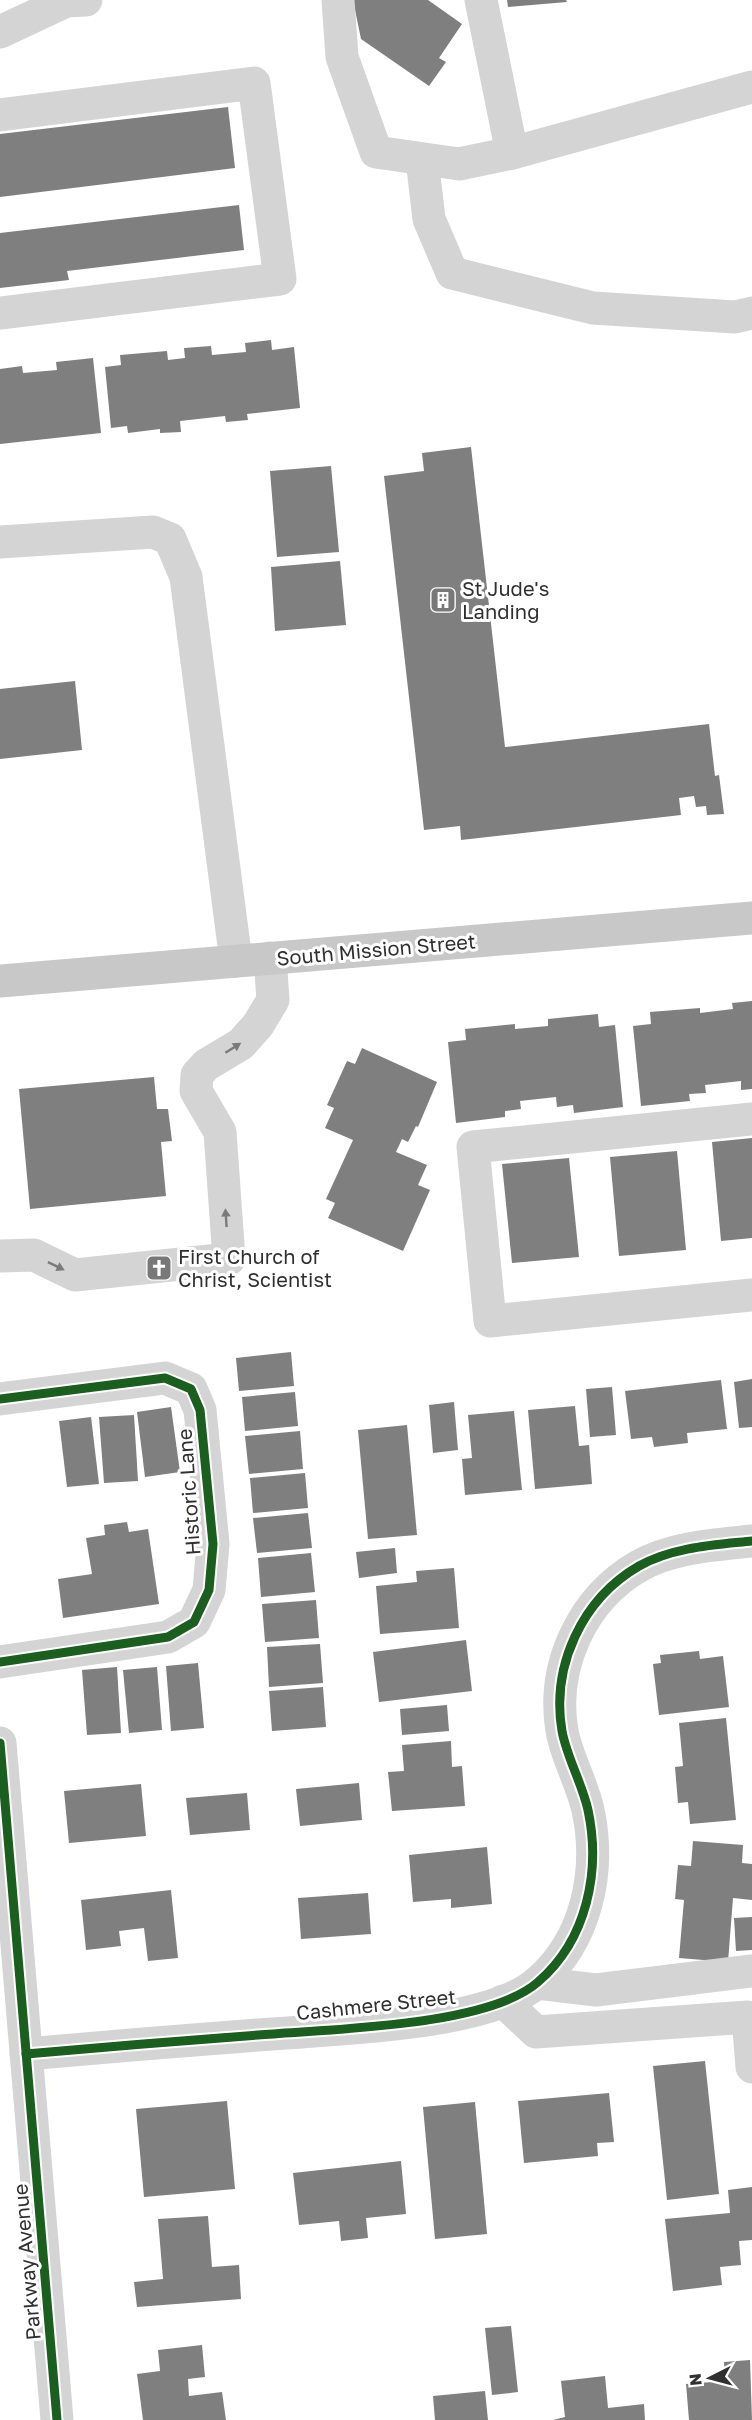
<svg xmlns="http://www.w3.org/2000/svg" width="752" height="2420" font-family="'Golos Text',sans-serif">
	<rect width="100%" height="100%" fill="#fff"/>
	<g fill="#7f7f7f">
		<polygon points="353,0 428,0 462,24 439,58 446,62 429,86 361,39"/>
		<polygon points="507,0 566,0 567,2 508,7"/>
		<polygon points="228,107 235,168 0,197 0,134"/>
		<polygon points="239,205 244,250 67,271 69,280 0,288 0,233"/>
		<polygon points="271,340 272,350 294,347 300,408 247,414 248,420 226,422 225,416 180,421 181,432 160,433 160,429 128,433 127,426 111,428 105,367 121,365 120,355 167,351 168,360 185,358 184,348 211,346 212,355 246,352 245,343"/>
		<polygon points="93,358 101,433 0,444 0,369 22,366 23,373 57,370 56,362"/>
		<polygon points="471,447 505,747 709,724 715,776 719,775 724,814 707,815 706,806 696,807 694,796 679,798 681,815 461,840 460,826 424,830 384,476 424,471 422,453"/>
		<polygon points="331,466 339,552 277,557 270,471"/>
		<polygon points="340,561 346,625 275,631 271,567"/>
		<polygon points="75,681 82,750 0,759 0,689"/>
		<polygon points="752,1001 752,1089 741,1090 741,1081 705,1085 706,1093 689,1094 690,1101 641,1106 633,1026 651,1024 650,1012 700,1008 700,1013 733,1009 732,1003"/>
		<polygon points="598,1014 599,1027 615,1025 623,1107 574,1113 573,1105 557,1107 556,1097 520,1101 521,1109 505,1111 505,1117 456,1123 448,1042 466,1040 465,1029 515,1024 515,1029 548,1026 548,1019"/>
		<polygon points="362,1048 437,1082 418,1127 416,1126 408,1142 402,1139 396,1152 427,1165 418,1185 430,1190 403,1251 328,1218 335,1203 326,1199 353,1140 325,1128 334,1108 327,1105 347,1061 355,1064"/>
		<polygon points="154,1077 157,1109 168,1109 172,1141 161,1142 166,1196 30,1209 19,1089"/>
		<polygon points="752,1138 752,1238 721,1241 712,1142"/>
		<polygon points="677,1151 686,1250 619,1256 610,1157"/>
		<polygon points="569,1158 579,1257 512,1263 502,1164"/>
		<polygon points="291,1352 294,1386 239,1391 236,1358"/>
		<polygon points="752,1379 752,1427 739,1428 734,1382"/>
		<polygon points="721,1380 727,1429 687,1433 688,1443 654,1447 652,1437 631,1439 625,1391"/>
		<polygon points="612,1387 616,1435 590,1437 586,1389"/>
		<polygon points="295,1392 298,1426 245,1431 242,1397"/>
		<polygon points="454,1402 458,1450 433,1453 429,1405"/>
		<polygon points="575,1406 579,1446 589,1445 592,1484 535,1489 528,1410"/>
		<polygon points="171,1407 180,1472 145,1477 137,1412"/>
		<polygon points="514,1411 522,1490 465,1495 462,1459 472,1458 468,1415"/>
		<polygon points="134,1415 138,1481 104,1483 99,1417"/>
		<polygon points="91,1417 99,1484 67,1487 59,1421"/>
		<polygon points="407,1425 417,1535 368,1539 358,1430"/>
		<polygon points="300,1431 303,1469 249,1474 245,1436"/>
		<polygon points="305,1473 308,1508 253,1513 250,1478"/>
		<polygon points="308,1513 312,1548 257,1553 253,1518"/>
		<polygon points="127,1522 129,1532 148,1529 159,1604 63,1618 58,1579 92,1574 86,1538 105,1535 104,1525"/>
		<polygon points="395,1548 397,1573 359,1578 356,1552"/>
		<polygon points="311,1553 315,1592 261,1597 258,1558"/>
		<polygon points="454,1568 459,1628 380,1634 376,1586 417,1582 416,1571"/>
		<polygon points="316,1600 319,1638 265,1642 262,1604"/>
		<polygon points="466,1640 472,1691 379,1702 373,1652"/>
		<polygon points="320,1644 323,1683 269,1687 267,1647"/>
		<polygon points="699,1651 700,1659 723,1656 729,1707 659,1715 653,1664 661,1663 660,1655"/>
		<polygon points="198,1663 204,1728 171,1731 166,1666"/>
		<polygon points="117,1667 121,1733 87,1735 82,1670"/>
		<polygon points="157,1667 162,1730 129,1733 123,1670"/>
		<polygon points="323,1687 326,1727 272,1731 269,1691"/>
		<polygon points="447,1705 449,1731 402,1735 400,1709"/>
		<polygon points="726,1718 736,1820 690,1824 688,1802 678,1803 675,1767 683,1766 679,1723"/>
		<polygon points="451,1741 452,1767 462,1766 465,1806 392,1811 388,1772 404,1771 402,1745"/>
		<polygon points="359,1783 362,1820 300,1826 296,1789"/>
		<polygon points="141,1784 146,1836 69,1843 64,1791"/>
		<polygon points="247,1793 250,1830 190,1835 186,1798"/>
		<polygon points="693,1841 743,1845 742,1863 752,1864 752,1900 733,1898 728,1962 679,1958 684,1900 675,1899 678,1865 691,1866"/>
		<polygon points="487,1847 492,1904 451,1908 451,1899 413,1902 409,1855"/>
		<polygon points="171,1890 178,1958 148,1961 144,1928 119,1931 121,1946 86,1950 81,1900"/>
		<polygon points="368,1893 371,1934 301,1939 298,1898"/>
		<polygon points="752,1917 752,1950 736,1951 734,1918"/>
		<polygon points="705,2061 719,2194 667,2200 653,2066"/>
		<polygon points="609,2093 614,2142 597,2143 598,2156 524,2163 518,2101"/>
		<polygon points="227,2101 235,2189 144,2197 136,2109"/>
		<polygon points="475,2102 487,2234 435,2239 423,2107"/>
		<polygon points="401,2161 406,2214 366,2218 368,2238 341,2241 339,2221 299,2225 293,2173"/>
		<polygon points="752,2187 752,2240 739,2241 741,2265 720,2267 722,2285 673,2291 665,2219 730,2213 728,2190"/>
		<polygon points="208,2216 212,2267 239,2265 241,2299 137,2307 134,2282 163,2279 158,2219"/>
		<polygon points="511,2326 518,2392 492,2395 485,2328"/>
		<polygon points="202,2345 205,2377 188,2379 189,2396 222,2392 226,2420 143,2420 137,2374 160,2371 158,2350"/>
		<polygon points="750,2360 752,2420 689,2420 686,2384 725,2381 724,2362"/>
		<polygon points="605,2376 608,2408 644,2404 645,2420 553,2420 565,2417 561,2381"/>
		<polygon points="485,2391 488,2420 435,2420 433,2396"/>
	</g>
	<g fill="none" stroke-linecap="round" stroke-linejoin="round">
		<g stroke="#d4d4d4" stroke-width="33">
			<polyline points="338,0 342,57 376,152 459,164 512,153 481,0"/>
			<polyline points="0,32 66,1 86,0"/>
			<polyline points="0,115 254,83 280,279 0,313"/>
			<polyline points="512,153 752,87"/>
			<polyline points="422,159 429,219 452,273 593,308 735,317 752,313"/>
			<polyline points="0,542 153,532 170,539 186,577 236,961"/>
			<polyline points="752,1119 473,1147 490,1321 752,1295"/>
			<polyline points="0,1256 34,1255 75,1275 229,1259 220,1132 196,1091 197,1075 206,1065 241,1044 258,1025 273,1000 270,958"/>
			<polyline points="0,1399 165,1378 191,1389 200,1410 213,1544 209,1590 194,1622 168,1637 0,1662"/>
			<polyline points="0,1743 57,2420"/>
			<polyline points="537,1983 596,1990 752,1971"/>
			<polyline points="503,2001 536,2032 748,2017 752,2067"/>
			<path d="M26,2054C103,2047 181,2041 258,2035C327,2029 487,2027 538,1982C587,1940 601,1871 588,1810C582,1783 567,1758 562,1731C551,1666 582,1599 639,1566C673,1547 714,1545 752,1541"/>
		</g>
		<polyline stroke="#c8c8c8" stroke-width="33" points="0,981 752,918"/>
		<g stroke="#fff" stroke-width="13">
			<g id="cycleway">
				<polyline points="0,1399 165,1378 191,1389 200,1410 213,1544 209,1590 194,1622 168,1637 0,1662"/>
				<polyline points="0,1743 57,2420"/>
				<path d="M26,2054C103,2047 181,2041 258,2035C327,2029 487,2027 538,1982C587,1940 601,1871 588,1810C582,1783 567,1758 562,1731C551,1666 582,1599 639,1566C673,1547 714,1545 752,1541"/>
			</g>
		</g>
		<use href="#cycleway" stroke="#1b5e20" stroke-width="9"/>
	</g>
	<defs><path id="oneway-solid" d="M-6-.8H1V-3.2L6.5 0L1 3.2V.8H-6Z" transform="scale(1.5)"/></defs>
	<g fill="#7a7a7a">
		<use href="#oneway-solid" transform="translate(233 1048) rotate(-32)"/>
		<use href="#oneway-solid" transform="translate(226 1218) rotate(-94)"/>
		<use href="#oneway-solid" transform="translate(56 1266) rotate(26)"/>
	</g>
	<defs>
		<g id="building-square" transform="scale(1.35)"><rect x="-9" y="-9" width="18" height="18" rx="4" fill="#787878" stroke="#fff"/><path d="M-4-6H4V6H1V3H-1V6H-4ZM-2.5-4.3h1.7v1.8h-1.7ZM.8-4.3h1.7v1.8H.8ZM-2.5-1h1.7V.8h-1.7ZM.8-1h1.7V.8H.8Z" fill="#fff"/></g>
		<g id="church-square" transform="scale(1.35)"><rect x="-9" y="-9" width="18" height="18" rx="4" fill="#787878" stroke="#fff"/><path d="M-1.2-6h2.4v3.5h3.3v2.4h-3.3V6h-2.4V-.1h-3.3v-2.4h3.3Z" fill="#fff"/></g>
	</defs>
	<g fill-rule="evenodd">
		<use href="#building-square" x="443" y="600"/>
		<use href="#church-square" x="159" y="1268"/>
	</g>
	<g text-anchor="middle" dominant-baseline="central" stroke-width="6" stroke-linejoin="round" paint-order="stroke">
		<g font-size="20" fill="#303030" stroke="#fff" text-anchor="start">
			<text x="462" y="588">St Jude's<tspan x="462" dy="23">Landing</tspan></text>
			<text x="178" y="1256">First Church of<tspan x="178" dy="23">Christ, Scientist</tspan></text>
		</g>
		<g font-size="20" fill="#303030" stroke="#fff">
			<text transform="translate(376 949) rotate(-5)">South Mission Street</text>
			<text transform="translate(188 1492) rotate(-94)">Historic Lane</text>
			<text transform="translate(376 2004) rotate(-6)">Cashmere Street</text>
			<text transform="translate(26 2262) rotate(-95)">Parkway Avenue</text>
		</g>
	</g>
	<g transform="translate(710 2378) rotate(264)" stroke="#ffffff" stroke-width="4.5" paint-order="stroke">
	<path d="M0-4.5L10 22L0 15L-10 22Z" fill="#303030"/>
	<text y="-9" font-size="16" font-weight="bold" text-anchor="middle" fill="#303030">N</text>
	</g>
</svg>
